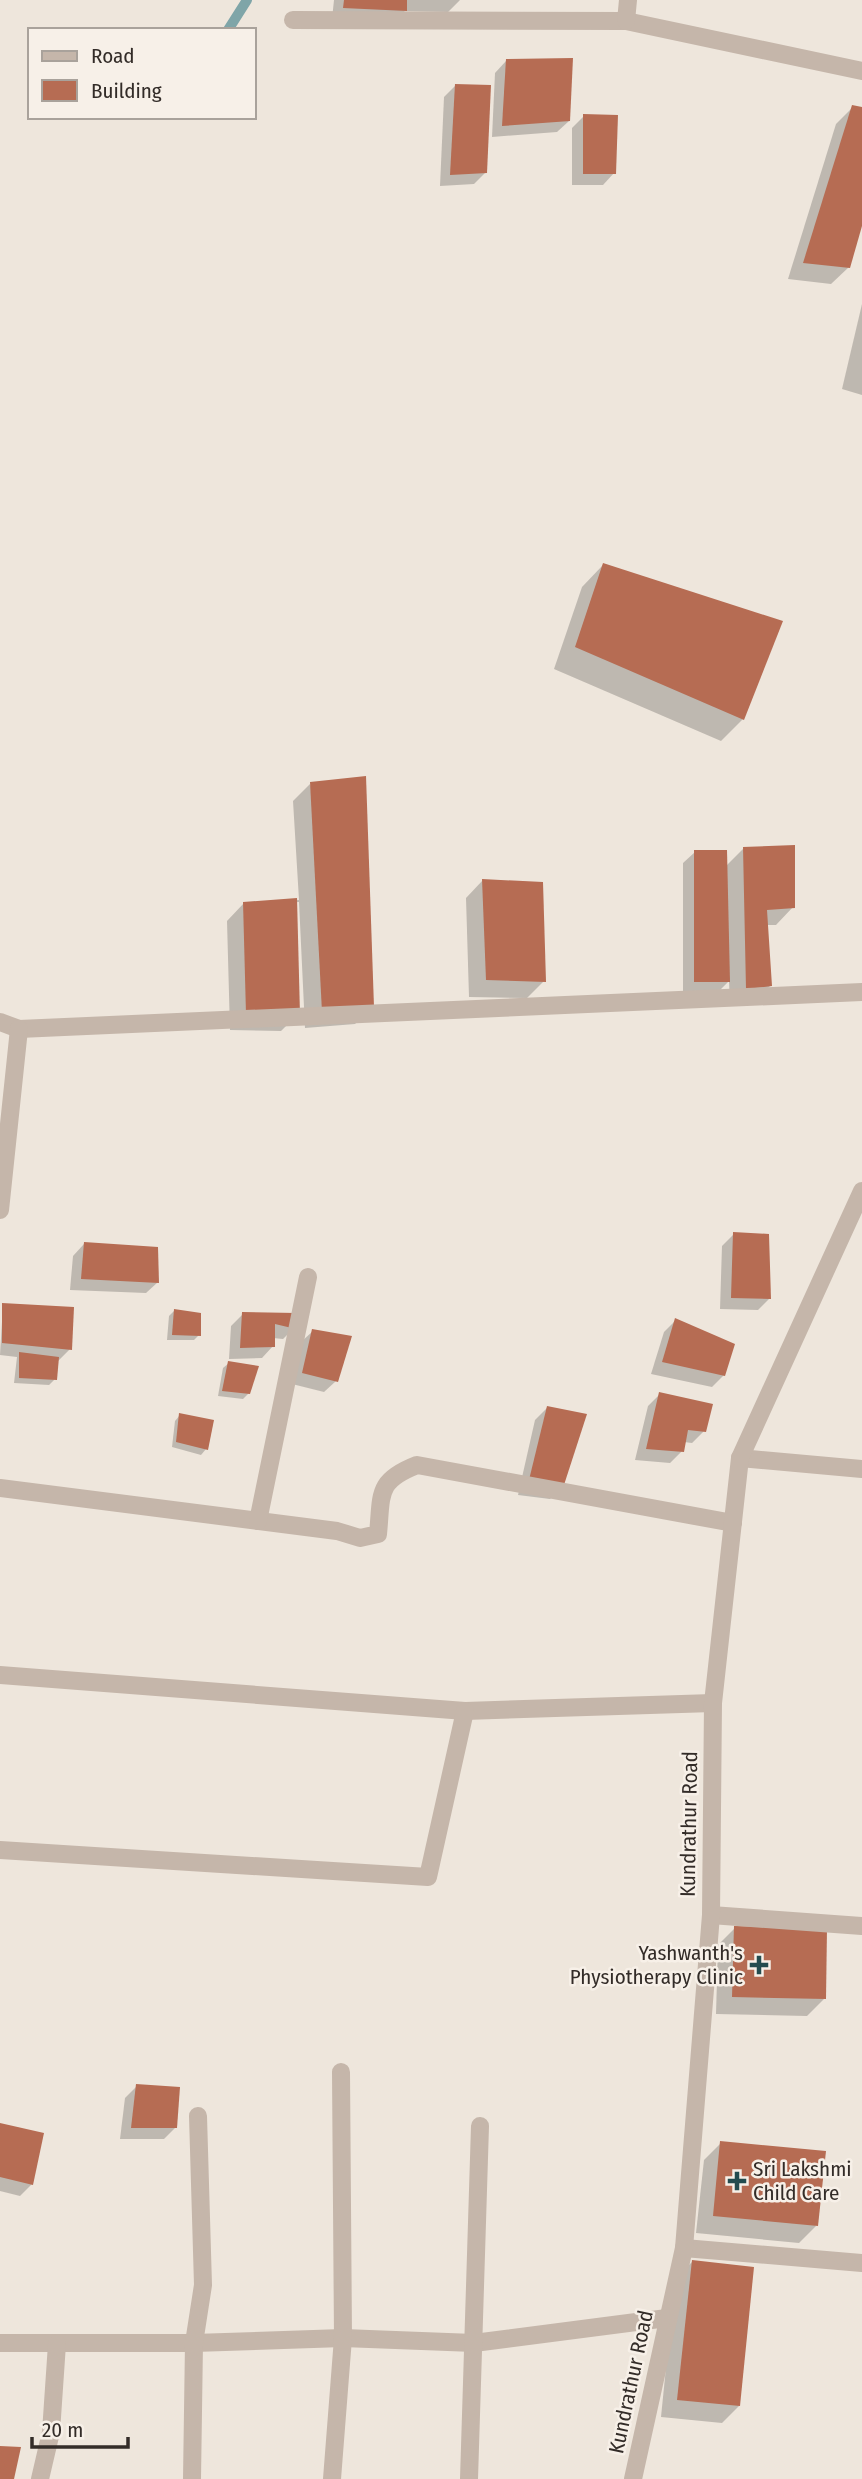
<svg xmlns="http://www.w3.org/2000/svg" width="862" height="2479" font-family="'Fira Sans Condensed',sans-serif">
	<rect width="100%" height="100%" fill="#eee6dc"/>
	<g fill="#0003">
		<polygon points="334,0 460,0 448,12 405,11 393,22 332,19"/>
		<polygon points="506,61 569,121 557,132 492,137 495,73"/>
		<polygon points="455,86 486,172 474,184 440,186 444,97"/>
		<polygon points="853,107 862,109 862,220 849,267 831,284 788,279 836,124"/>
		<polygon points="584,116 614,173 603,185 572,185 572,128"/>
		<polygon points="862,304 862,395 842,389"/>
		<polygon points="603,565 743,719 721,741 554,669 582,587"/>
		<polygon points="310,784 372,1007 355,1024 305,1028 299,902 295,902 298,1014 281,1031 230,1030 227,921 244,903 299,900 293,801"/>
		<polygon points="744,848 793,907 776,925 766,925 770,986 753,1003 730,1005 729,981 717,993 683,993 683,863 695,852 726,866"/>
		<polygon points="483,880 544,981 527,998 469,997 466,898"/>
		<polygon points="734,1234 770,1298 758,1310 720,1309 722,1246"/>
		<polygon points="84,1244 158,1282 146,1293 70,1290 73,1256"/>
		<polygon points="3,1305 70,1349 58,1361 55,1379 49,1385 14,1383 17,1357 0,1355"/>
		<polygon points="174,1311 199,1335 194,1340 167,1340 169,1316"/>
		<polygon points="243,1314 294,1328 283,1339 273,1338 273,1346 262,1358 229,1359 231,1326"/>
		<polygon points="675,1321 724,1375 712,1387 651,1374 664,1332"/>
		<polygon points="313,1331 336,1381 324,1392 292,1384 301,1342"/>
		<polygon points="229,1363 249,1393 243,1399 218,1396 223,1368"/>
		<polygon points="660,1394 704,1431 692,1443 684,1442 682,1451 670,1463 635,1460 648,1406"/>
		<polygon points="547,1408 562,1487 550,1499 518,1495 535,1420"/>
		<polygon points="180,1415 206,1449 201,1455 172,1447 175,1421"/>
		<polygon points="735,1928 824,1999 807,2016 716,2014 718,1945"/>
		<polygon points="137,2086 176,2127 164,2139 120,2139 125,2098"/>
		<polygon points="0,2125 32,2184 20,2196 0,2191"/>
		<polygon points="721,2143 816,2226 799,2243 696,2233 704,2160"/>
		<polygon points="692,2262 739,2406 722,2423 661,2417 675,2279"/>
	</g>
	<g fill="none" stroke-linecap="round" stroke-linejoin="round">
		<polyline stroke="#7fa5a8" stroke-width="10" points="228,30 247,0"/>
	</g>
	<g fill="#b66c53">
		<polygon points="344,0 407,0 407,11 343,8"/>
		<polygon points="573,58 570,121 502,126 506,59"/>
		<polygon points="455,84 491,85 487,173 450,175"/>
		<polygon points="852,105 862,107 862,226 850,268 803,263"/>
		<polygon points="583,114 618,115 616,174 583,174"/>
		<polygon points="603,563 783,621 744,720 575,647"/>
		<polygon points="366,776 374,1007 322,1012 310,782"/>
		<polygon points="795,845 795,908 767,910 772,986 746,989 743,847"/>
		<polygon points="694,850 727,850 730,982 694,982"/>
		<polygon points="482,879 543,882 546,982 486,980"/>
		<polygon points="297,898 300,1015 246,1014 243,902"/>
		<polygon points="733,1232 769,1234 771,1299 731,1298"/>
		<polygon points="84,1242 158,1247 159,1283 81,1279"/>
		<polygon points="2,1303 74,1307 72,1350 2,1343"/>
		<polygon points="174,1309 201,1313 201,1336 172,1335"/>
		<polygon points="242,1312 296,1313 296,1329 275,1324 275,1347 240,1348"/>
		<polygon points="675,1318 735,1344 725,1376 662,1362"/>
		<polygon points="312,1329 352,1336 338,1382 302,1373"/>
		<polygon points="19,1352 59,1357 57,1380 19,1378"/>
		<polygon points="228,1361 259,1366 250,1394 222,1391"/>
		<polygon points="659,1392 713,1404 706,1432 688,1430 684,1452 646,1449"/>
		<polygon points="547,1406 587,1414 563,1488 528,1484"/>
		<polygon points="179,1413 214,1420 208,1450 176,1442"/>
		<polygon points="734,1926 827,1928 826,1999 732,1997"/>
		<polygon points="136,2084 180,2087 177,2128 131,2128"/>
		<polygon points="0,2123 44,2133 33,2185 0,2177"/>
		<polygon points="720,2141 826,2151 818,2226 713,2216"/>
		<polygon points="692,2260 754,2267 740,2406 677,2400"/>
		<polygon points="0,2446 21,2447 14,2479 0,2479"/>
	</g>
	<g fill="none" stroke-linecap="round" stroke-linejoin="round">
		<g stroke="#c5b6aa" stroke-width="18">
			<polyline points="293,20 626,21 862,71"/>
			<polyline points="626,21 628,0"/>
			<polyline points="0,1022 19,1029 862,992"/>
			<polyline points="0,1210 19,1029"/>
			<polyline points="740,1458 862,1469"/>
			<path d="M0,1488L337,1531L360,1538L378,1534C382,1494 376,1481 417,1465L733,1523"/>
			<polyline points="258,1521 308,1277"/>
			<polyline points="0,1675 465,1711 713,1703"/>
			<polyline points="0,1850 428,1877 465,1711"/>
			<polyline points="711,1915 862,1926"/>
			<polyline points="684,2248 862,2263"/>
			<polyline points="0,2343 194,2343 343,2338 474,2343 667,2318"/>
			<polyline points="40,2479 51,2432 57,2344"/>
			<polyline points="192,2479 194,2343 203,2285 198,2116"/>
			<polyline points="332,2479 343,2338 341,2072"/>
			<polyline points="469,2479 480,2126"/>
		</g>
		<polyline stroke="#c5b6aa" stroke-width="18" points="633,2479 684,2248 711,1915 713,1703 740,1458 862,1191"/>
	</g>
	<g fill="#234c4f" stroke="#f7f0e8" stroke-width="2.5">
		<path d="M755.5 1954.5h7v7h7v7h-7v7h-7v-7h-7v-7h7z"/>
		<path d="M733.5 2170.5h7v7h7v7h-7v7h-7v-7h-7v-7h7z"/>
	</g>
	<g text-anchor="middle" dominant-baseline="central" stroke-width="5" stroke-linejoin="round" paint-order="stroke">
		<g font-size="21" fill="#332c28" stroke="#f7f0e8">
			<text transform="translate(689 1824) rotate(-89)">Kundrathur Road</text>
			<text transform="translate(631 2382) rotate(-78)">Kundrathur Road</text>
		</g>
		<g font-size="21" fill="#332c28" stroke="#f7f0e8" text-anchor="end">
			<text x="743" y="1953">Yashwanth's<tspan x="743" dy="24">Physiotherapy Clinic</tspan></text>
			<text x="753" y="2169" text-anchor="start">Sri Lakshmi<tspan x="753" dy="24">Child Care</tspan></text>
		</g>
	</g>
	<rect x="28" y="28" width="228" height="91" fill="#f7f0e8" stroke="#a9a29b" stroke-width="2"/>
	<rect x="42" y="51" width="35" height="10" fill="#c5b6aa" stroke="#a9a29b" stroke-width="2"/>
	<text x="91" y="63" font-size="21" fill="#332c28">Road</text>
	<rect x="42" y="80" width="35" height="21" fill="#b66c53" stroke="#a9a29b" stroke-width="2"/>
	<text x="91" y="98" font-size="21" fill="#332c28">Building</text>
	<path d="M32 2437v10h96v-10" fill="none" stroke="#332c28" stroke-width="3.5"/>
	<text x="42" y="2437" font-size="21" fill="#332c28" stroke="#f7f0e8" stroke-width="5" paint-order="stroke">20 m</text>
</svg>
